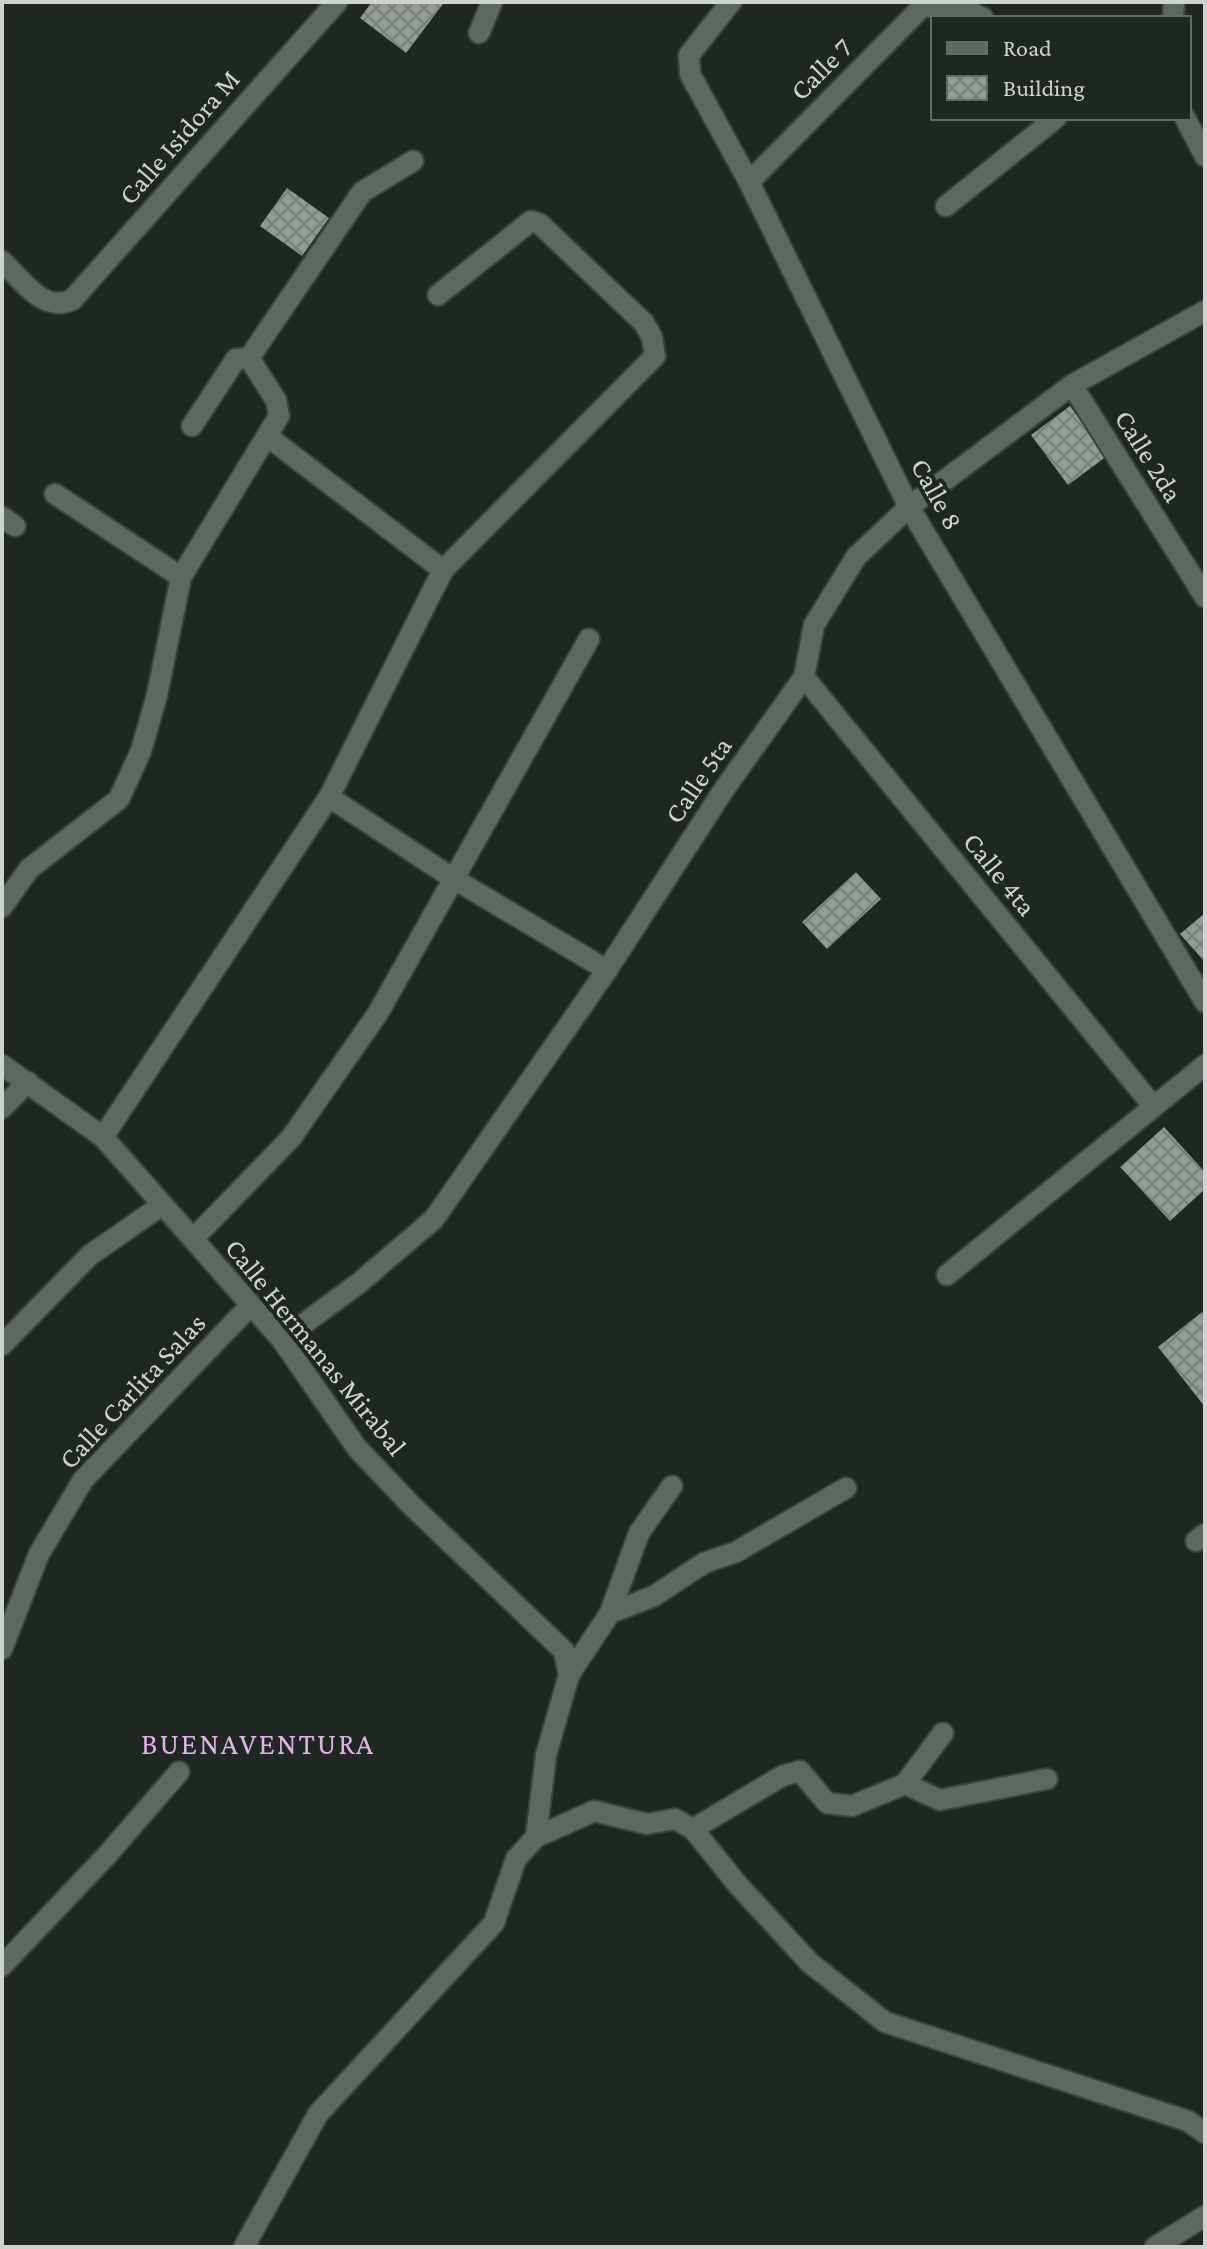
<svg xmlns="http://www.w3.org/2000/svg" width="1207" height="2249" font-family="'Crimson Pro',serif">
	<defs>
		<pattern id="building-cross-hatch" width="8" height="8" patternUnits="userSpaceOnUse" patternTransform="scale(2)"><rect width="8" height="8" fill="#909a93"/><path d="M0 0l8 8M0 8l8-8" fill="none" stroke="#777f7a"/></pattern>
	</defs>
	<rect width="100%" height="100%" fill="#1f2721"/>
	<g fill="url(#building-cross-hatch)">
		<polygon points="372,2 440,2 443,4 406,53 360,18"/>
		<polygon points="287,188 329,218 302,256 260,226"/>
		<polygon points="1070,406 1107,456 1068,485 1031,435"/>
		<polygon points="856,872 881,899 827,949 802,922"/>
		<polygon points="1205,913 1205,962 1180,934"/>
		<polygon points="1164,1127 1205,1172 1205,1189 1170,1221 1120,1167"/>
		<polygon points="1202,1312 1205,1316 1205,1407 1158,1347"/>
	</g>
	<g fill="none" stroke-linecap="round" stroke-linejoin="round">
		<g stroke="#3b433d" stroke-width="24">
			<g id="minor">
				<polyline points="731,2 689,55 690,74 749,182 909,507 1205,1002"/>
				<polyline points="1173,18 1174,2"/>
				<polyline points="479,33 492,2"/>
				<polyline points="1185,118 1205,156"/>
				<polyline points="749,182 923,6 966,10 983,18"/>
				<polyline points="946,206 1056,118"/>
				<path d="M2,261C22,280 43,313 72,300L337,2"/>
				<polyline points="1072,385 1205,597"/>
				<polyline points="192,426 236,359 249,358"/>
				<polyline points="267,436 443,570"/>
				<polyline points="55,494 181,577"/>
				<polyline points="2,517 15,526"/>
				<polyline points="804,677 1153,1106"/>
				<polyline points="329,797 454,879 607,970"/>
				<polyline points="2,907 29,869 119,799 141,751 157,695 181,577 279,416 276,400 249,358 362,192 413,161"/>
				<polyline points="2,1065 103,1137 282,1340 357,1448 411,1505 564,1651 569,1675 546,1755 536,1837 516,1859 494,1923 318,2114 244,2247"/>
				<polyline points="2,1108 28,1082"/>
				<polyline points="103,1137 329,797 443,570 655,356 652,337 644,323 540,224 531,221 438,295"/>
				<polyline points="193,1239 291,1138 378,1013 589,639"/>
				<polyline points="947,1275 1205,1065"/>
				<polyline points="282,1340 359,1283 434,1219 607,970 723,791 804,677 814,625 856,557 909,507 1072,385 1205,311"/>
				<polyline points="2,1345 90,1255 162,1205"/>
				<polyline points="1196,1541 1205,1534"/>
				<polyline points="610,1613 654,1596 704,1563 736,1552 846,1488"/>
				<polyline points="2,1649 39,1554 83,1480 250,1306"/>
				<polyline points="569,1675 610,1613 639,1533 672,1486"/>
				<polyline points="905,1784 940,1800 1047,1779"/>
				<polyline points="693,1829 782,1776 800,1771 827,1803 852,1806 905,1784 943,1733"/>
				<polyline points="536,1837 594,1811 647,1824 675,1819 693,1829 738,1885 810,1963 885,2022 1188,2121 1205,2133"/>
				<polyline points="2,1966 108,1854 179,1772"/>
				<polyline points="1155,2247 1205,2216"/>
			</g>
		</g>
		<use href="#minor" stroke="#5d6960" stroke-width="20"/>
	</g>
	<g text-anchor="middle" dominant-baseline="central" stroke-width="8" stroke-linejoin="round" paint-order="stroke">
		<g font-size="28" fill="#ced3d0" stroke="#1f2721">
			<text transform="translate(821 69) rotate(-45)">Calle 7</text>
			<text transform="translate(179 137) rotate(-49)">Calle Isidora M</text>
			<text transform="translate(1149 456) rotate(58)">Calle 2da</text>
			<text transform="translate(937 494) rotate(61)">Calle 8</text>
			<text transform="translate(698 780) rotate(-56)">Calle 5ta</text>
			<text transform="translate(1000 874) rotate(51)">Calle 4ta</text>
			<text transform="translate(316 1347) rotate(51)">Calle Hermanas Mirabal</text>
			<text transform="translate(132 1391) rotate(-47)">Calle Carlita Salas</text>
		</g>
		<g font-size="30" letter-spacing="2" fill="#e4b0ec" stroke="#1f2721">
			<text x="258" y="1743">BUENAVENTURA</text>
		</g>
	</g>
	<rect width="1207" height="2249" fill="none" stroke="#ced3d0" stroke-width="8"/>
	<rect x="931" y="16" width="260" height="104" fill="#1f2721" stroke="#656c67" stroke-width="2"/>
	<rect x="947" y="42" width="40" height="12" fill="#5d6960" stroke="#656c67" stroke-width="2"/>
	<text x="1003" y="56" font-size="24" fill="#ced3d0">Road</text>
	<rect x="947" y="76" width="40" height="24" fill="url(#building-cross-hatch)" stroke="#656c67" stroke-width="2"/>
	<text x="1003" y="96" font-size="24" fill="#ced3d0">Building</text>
</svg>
